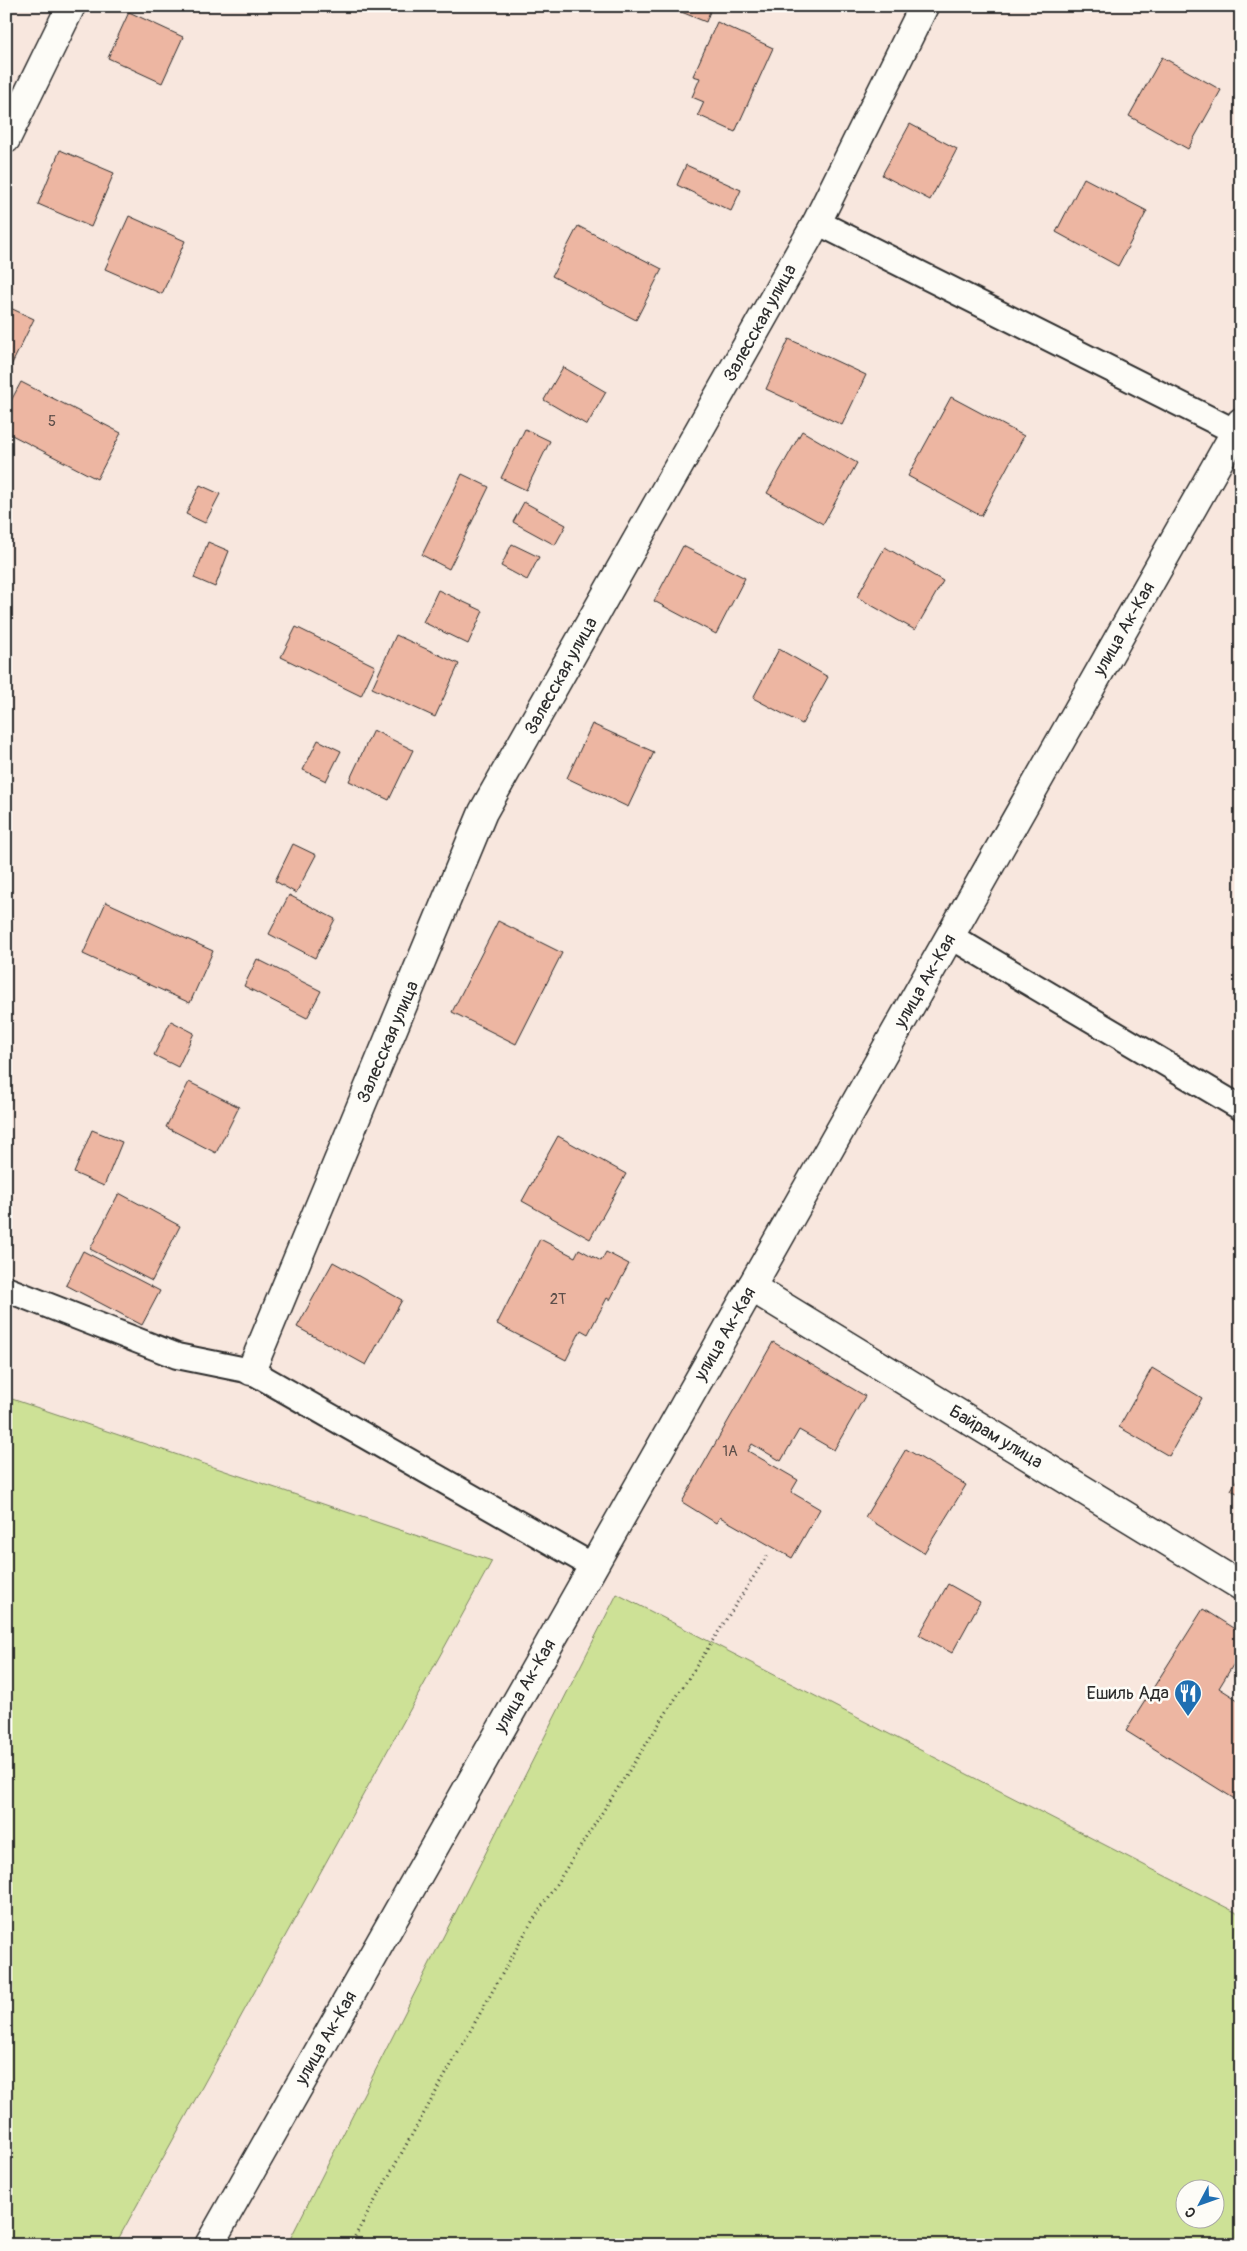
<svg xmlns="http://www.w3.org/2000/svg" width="1247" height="2251" font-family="Pangolin,sans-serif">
	<rect width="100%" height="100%" fill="#f8e7de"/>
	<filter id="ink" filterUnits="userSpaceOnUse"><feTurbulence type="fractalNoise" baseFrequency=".02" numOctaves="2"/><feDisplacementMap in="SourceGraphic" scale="10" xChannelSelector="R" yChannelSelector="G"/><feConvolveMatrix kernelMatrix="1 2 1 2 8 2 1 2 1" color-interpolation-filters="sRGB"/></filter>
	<g filter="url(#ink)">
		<g fill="#cde196" stroke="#7c8660" fill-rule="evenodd">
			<polygon points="6,1397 492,1561 115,2245 6,2245"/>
			<path d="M617,1594L1241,1915V2245H287ZM1184,2188H1214V2218H1184Z"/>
		</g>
		<g fill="#edb6a2" stroke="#2b2b2b">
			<polygon points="681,6 712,6 706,22 679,11"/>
			<polygon points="129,12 183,37 162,83 108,58"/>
			<polygon points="717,22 773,48 735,132 698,115 704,102 692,97 700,78 693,76"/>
			<polygon points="1162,57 1221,90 1188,149 1129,116"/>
			<polygon points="910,124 957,149 930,200 882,175"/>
			<polygon points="60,150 114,173 91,227 38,204"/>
			<polygon points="686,165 741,190 731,211 677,185"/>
			<polygon points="1084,178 1147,211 1118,266 1056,232"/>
			<polygon points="129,216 185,241 162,294 105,269"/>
			<polygon points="578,226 662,269 636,320 552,276"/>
			<polygon points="6,306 34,319 6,376"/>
			<polygon points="789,339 866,375 842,425 766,389"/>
			<polygon points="563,367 606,392 587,425 544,400"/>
			<polygon points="21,382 121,433 97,479 6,432 6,410"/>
			<polygon points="951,397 1024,436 981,516 908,476"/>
			<polygon points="525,429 550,441 526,490 501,478"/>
			<polygon points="802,431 857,463 823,524 767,493"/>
			<polygon points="462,474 489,487 449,569 422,555"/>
			<polygon points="200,485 220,494 205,523 186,514"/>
			<polygon points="524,502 566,525 555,545 513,522"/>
			<polygon points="208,542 229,551 215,587 194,578"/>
			<polygon points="512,544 539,557 527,580 501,566"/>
			<polygon points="683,546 745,578 716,634 654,601"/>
			<polygon points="885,547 943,581 915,630 857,597"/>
			<polygon points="438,590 483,611 468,644 423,622"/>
			<polygon points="296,627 375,666 361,696 281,657"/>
			<polygon points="396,635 459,664 435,717 372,688"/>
			<polygon points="779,649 828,677 802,724 753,698"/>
			<polygon points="592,724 654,752 628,807 567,778"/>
			<polygon points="373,730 413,750 389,800 349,781"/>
			<polygon points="318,740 341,751 326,781 303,770"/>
			<polygon points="293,844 316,855 296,893 275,881"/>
			<polygon points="289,895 335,919 315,958 269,934"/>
			<polygon points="106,902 213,951 190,1003 83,954"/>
			<polygon points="498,921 562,953 516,1044 452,1012"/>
			<polygon points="257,959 321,991 307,1018 244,986"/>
			<polygon points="171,1021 194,1033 178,1067 154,1055"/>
			<polygon points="189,1082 239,1107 216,1153 166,1127"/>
			<polygon points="92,1130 122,1142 104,1186 74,1173"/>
			<polygon points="558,1136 626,1174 590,1239 522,1201"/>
			<polygon points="119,1193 180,1226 152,1281 90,1249"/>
			<polygon points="540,1239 575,1257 579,1249 601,1261 606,1252 629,1264 610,1300 607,1298 588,1334 581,1330 566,1360 497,1324"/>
			<polygon points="83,1251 160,1291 142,1325 66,1285"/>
			<polygon points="333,1262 402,1300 366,1365 297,1327"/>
			<polygon points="773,1342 865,1396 834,1450 799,1430 781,1461 752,1444 748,1451 798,1480 791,1492 820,1509 792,1558 720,1517 716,1523 682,1502"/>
			<polygon points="1152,1368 1202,1398 1169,1456 1119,1427"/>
			<polygon points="906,1449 966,1485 924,1553 865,1517"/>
			<polygon points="1241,1472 1241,1495 1231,1490"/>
			<polygon points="948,1584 980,1602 952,1653 919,1635"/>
			<polygon points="1203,1609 1241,1633 1241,1652 1219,1688 1241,1702 1241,1803 1126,1731"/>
		</g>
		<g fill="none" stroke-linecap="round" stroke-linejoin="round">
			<g stroke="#2b2b2b" stroke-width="28">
				<g id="service">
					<polyline points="817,222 1236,432"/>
					<polyline points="950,936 1241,1108"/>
					<polyline points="6,1289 177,1356 251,1371 593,1566"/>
				</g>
			</g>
			<g stroke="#2b2b2b" stroke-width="31">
				<g id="minor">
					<polyline points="6,139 71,6"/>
					<polyline points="751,1287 1241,1586"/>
					<polyline points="251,1371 483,812 817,222 924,6"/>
				</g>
			</g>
			<g stroke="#2b2b2b" stroke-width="31">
				<polyline id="secondary" points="209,2245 1241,422"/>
			</g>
			<polyline stroke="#2b2b2b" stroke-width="3" stroke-dasharray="1 4" stroke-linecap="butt" points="350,2245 528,1928 767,1556"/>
			<use href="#service" stroke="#fdfcf7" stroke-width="24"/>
			<use href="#minor" stroke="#fdfcf7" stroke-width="28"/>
			<use href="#secondary" stroke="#fdfcf7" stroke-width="28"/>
		</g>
	</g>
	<defs>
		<g id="restaurant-pin" transform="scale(1.4375)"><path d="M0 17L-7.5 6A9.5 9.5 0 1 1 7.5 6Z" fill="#1f6fb2" stroke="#fdfcf7"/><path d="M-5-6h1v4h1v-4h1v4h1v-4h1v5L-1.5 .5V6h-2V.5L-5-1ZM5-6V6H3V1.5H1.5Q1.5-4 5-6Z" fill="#fff"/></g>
	</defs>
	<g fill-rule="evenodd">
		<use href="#restaurant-pin" x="1188" y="1693"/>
	</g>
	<g text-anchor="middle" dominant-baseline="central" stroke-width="5" stroke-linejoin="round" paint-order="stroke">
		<g font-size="15" fill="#5c4e49">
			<text x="52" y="421">5</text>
			<text x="558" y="1299">2Т</text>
			<text x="730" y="1451">1А</text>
		</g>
		<g font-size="18" fill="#2b2b2b" stroke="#fdfcf7">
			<text transform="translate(760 323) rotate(-61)">Залесская улица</text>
			<text transform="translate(1124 629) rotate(-60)">улица Ак-Кая</text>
			<text transform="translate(561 676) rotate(-61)">Залесская улица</text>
			<text transform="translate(925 981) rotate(-60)">улица Ак-Кая</text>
			<text transform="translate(388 1042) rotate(-67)">Залесская улица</text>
			<text transform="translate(725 1334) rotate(-60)">улица Ак-Кая</text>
			<text transform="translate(996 1437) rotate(31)">Байрам улица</text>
			<text transform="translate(525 1686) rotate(-60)">улица Ак-Кая</text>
			<text transform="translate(326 2038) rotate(-60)">улица Ак-Кая</text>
		</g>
		<g font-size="18" fill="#2b2b2b" stroke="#fdfcf7" text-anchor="end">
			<text x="1169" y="1693">Ешиль Ада</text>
		</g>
	</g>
	<rect width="1247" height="2251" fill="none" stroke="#fdfcf7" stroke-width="25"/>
	<rect x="12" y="12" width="1222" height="2226" fill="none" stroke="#2b2b2b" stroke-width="2" filter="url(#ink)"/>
	<g transform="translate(1200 2204) rotate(229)"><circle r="24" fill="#fdfcf7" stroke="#a9a8a5"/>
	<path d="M0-4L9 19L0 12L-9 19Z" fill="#1f6fb2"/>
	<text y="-8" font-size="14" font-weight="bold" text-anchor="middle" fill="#2b2b2b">С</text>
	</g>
</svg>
